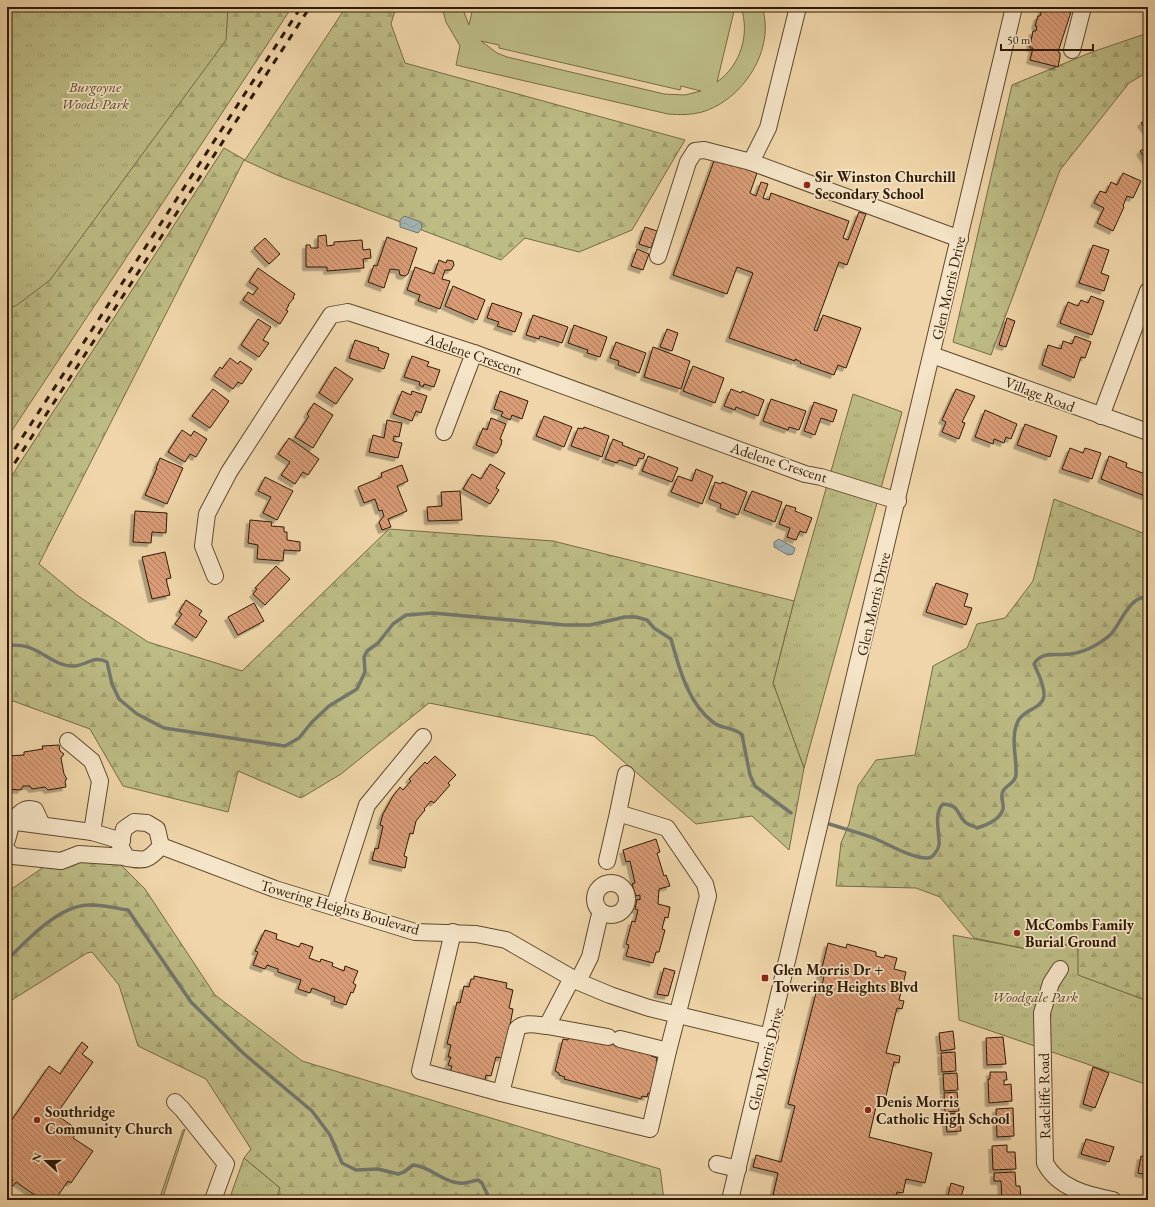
<svg xmlns="http://www.w3.org/2000/svg" width="1155" height="1207" font-family="'EB Garamond',serif">
	<defs>
		<pattern id="grass-tufts" width="24" height="20" patternUnits="userSpaceOnUse"><rect width="24" height="20" fill="#bdbc85"/><path d="M3 7l-1-3M5 7V3M7 7l1-3M15 17l-1-3M17 17v-4M19 17l1-3" fill="none" stroke="#a3a171"/></pattern>
		<pattern id="forest-firs" width="22" height="20" patternUnits="userSpaceOnUse"><rect width="22" height="20" fill="#bdbc85"/><path d="M5 1l3.5 6h-7zM16 11l3.5 6h-7z" fill="#a3a171"/></pattern>
		<pattern id="water-waves" width="16" height="10" patternUnits="userSpaceOnUse"><rect width="16" height="10" fill="#a0b5b5"/><path d="M0 5q4-4 8 0t8 0" fill="none" stroke="#8a9b9a"/></pattern>
		<pattern id="building-back-hatch" width="6" height="6" patternUnits="userSpaceOnUse"><rect width="6" height="6" fill="#d99c76"/><path d="M-1 5l2 2M0 0l6 6M5-1l2 2" fill="none" stroke="#b07e5f"/></pattern>
		<filter id="shadow"><feDropShadow dx="-3.5" dy="3.5" stdDeviation="0" flood-color="#0004"/></filter>
	</defs>
	<rect width="100%" height="100%" fill="#efd5a9"/>
	<filter id="stains"><feTurbulence type="fractalNoise" baseFrequency=".005" numOctaves="4"/><feColorMatrix values="0 0 0 0 .2 0 0 0 0 .09 0 0 0 0 .02 0 0 0 .5 -.17"/></filter>
	<radialGradient id="worn" r=".72"><stop offset=".6" stop-color="#630" stop-opacity="0"/><stop offset="1" stop-color="#630" stop-opacity=".3"/></radialGradient>
	<g fill="url(#grass-tufts)" stroke="#766b44">
		<polygon points="7,7 252,7 7,402"/>
		<polygon points="853,394 902,412 804,768 773,683 794,601"/>
		<polygon points="953,935 1022,948 1078,944 1079,975 1148,1001 1148,1085 959,1020"/>
		<polygon points="185,1129 162,1200 159,1200 183,1130"/>
		<polygon points="244,1158 280,1188 276,1200 229,1200"/>
	</g>
	<g fill="url(#forest-firs)" stroke="#766b44">
		<polygon points="228,7 292,7 7,438 7,309 17,305 50,280 226,40"/>
		<polygon points="346,7 396,7 391,24 405,63 685,140 632,230 579,252 525,238 501,260 279,176 244,160 39,564 78,596 148,642 242,671 389,529 553,541 794,601 773,683 804,768 789,850 752,816 696,824 594,736 429,703 341,774 301,798 238,771 228,812 123,786 90,729 13,701 7,703 7,483 224,148 245,160"/>
		<polygon points="1148,33 1148,72 1129,83 1060,170 991,355 953,342 1012,85 1092,52"/>
		<polygon points="1054,499 1148,535 1148,1001 1078,975 1078,944 1022,948 974,938 940,897 916,888 836,886 841,843 849,824 858,786 876,760 915,755 933,666 967,648 977,624 1005,618 1033,581"/>
		<polygon points="69,850 113,857 145,889 215,995 302,1061 660,1169 664,1200 281,1200 277,1198 280,1188 244,1158 251,1149 206,1079 138,1046 119,985 92,952 87,953 7,1003 7,892"/>
	</g>
	<path fill="#bdbc85" stroke="#766b44" fill-rule="evenodd" d="M442,7H462L469,25L473,7H735L717,82C741,65 750,34 741,7H762C776,49 743,100 702,112C691,115 679,115 668,114L456,65L460,46L446,22ZM481,41L499,45V48L680,90L681,86L701,91L685,95L664,94L507,57L497,53Z"/>
	<g fill="url(#water-waves)" stroke="#73776e">
		<polygon points="404,216 421,222 422,228 418,233 400,227 400,220"/>
		<polygon points="779,539 795,548 793,554 788,555 774,547 774,542"/>
	</g>
	<g fill="none" stroke-linecap="round" stroke-linejoin="round">
		<g stroke="#73776e" stroke-width="3.5">
			<path d="M7,645C17,645 26,645 35,650C46,655 58,666 72,666C86,667 93,654 107,662L112,684L119,699L137,714L164,728L285,746L299,738L312,722L329,706L357,689L365,672L364,657L367,651L378,643L393,624L406,615L433,613L565,625H590L625,617H636L647,620L654,628L671,639C679,668 688,704 714,723C722,729 735,727 742,735L750,775L755,786L791,813"/>
			<path d="M829,824C845,829 861,833 876,839C890,845 913,859 928,858C933,858 938,850 939,845C940,833 933,814 943,804C961,806 955,812 965,822C968,825 974,826 977,828C987,825 1000,820 1003,809C1004,804 1001,799 1002,794C1003,785 1015,785 1016,775C1017,757 1010,738 1018,721C1024,709 1042,709 1044,696C1045,686 1038,673 1034,664C1042,650 1057,656 1070,654C1078,653 1089,649 1096,645C1101,642 1107,638 1111,634C1121,623 1130,595 1148,597"/>
			<path d="M7,960C26,941 58,906 88,905C100,904 115,908 128,910L191,1002L243,1053L312,1111L330,1135L342,1163L356,1170L378,1169L398,1174L404,1172L413,1165C430,1166 442,1182 459,1183C465,1184 472,1181 478,1180L482,1183L490,1200"/>
		</g>
	</g>
	<g fill="url(#building-back-hatch)" stroke="#2f1a03" filter="url(#shadow)">
		<polygon points="1043,7 1051,7 1071,12 1058,52 1060,53 1060,57 1058,67 1030,60 1033,48 1030,48 1030,46 1033,31 1036,31 1037,26 1035,26 1038,16 1040,16"/>
		<polygon points="1148,118 1148,133 1141,123"/>
		<polygon points="1148,146 1148,161 1147,162 1140,151"/>
		<polygon points="715,158 757,173 750,193 756,196 761,182 768,184 763,198 769,200 771,193 849,221 843,238 848,240 859,212 866,214 847,265 839,262 814,330 817,331 823,315 861,328 846,368 838,365 834,375 800,363 801,362 795,359 795,361 729,338 753,273 737,267 727,294 673,275"/>
		<polygon points="1123,173 1141,181 1133,198 1127,196 1123,206 1124,207 1113,231 1097,223 1104,208 1094,203 1100,191 1106,193 1111,182 1117,185"/>
		<polygon points="645,227 657,231 651,248 639,244"/>
		<polygon points="326,235 327,246 334,245 334,242 362,240 363,250 370,249 371,258 363,259 364,268 327,271 327,267 306,267 306,245 310,245 311,248 318,248 318,236"/>
		<polygon points="387,237 417,248 408,274 405,276 400,275 399,270 390,269 384,288 368,282 374,265 377,266"/>
		<polygon points="265,238 280,254 269,264 254,248"/>
		<polygon points="1093,245 1109,250 1101,273 1109,276 1104,291 1079,283"/>
		<polygon points="637,249 649,254 643,270 631,266"/>
		<polygon points="439,260 446,263 447,260 453,261 454,265 451,270 445,270 442,279 450,281 440,309 418,301 420,295 407,290 415,267 434,274"/>
		<polygon points="258,268 295,294 293,297 294,298 288,305 289,305 286,310 288,311 280,324 243,300 248,292 253,295 258,288 249,282"/>
		<polygon points="453,286 485,300 477,320 445,306"/>
		<polygon points="1091,296 1104,301 1092,335 1060,323 1068,302 1078,306 1081,300 1088,303"/>
		<polygon points="492,303 522,313 515,332 497,326 499,322 487,318"/>
		<polygon points="533,315 568,327 562,343 540,336 539,339 526,335"/>
		<polygon points="1007,318 1015,321 1006,347 999,345"/>
		<polygon points="258,319 271,327 263,340 269,343 259,357 241,345"/>
		<polygon points="574,325 607,337 600,357 587,353 588,350 568,343"/>
		<polygon points="667,329 678,333 672,351 660,347"/>
		<polygon points="1075,336 1091,342 1085,358 1081,357 1074,378 1042,365 1048,345 1061,349 1063,341 1072,344"/>
		<polygon points="355,340 379,348 378,350 389,354 384,369 349,358"/>
		<polygon points="616,342 646,353 639,373 618,365 619,361 610,358"/>
		<polygon points="653,347 690,361 681,389 644,377"/>
		<polygon points="412,356 429,362 427,366 440,370 434,387 424,384 423,387 419,385 420,382 404,377"/>
		<polygon points="230,358 238,364 240,361 252,369 242,384 238,382 233,389 214,376 220,367 222,369"/>
		<polygon points="693,366 724,378 715,403 683,391"/>
		<polygon points="335,367 353,379 336,404 319,393"/>
		<polygon points="213,389 229,401 210,428 192,416"/>
		<polygon points="731,389 741,393 742,391 764,400 758,416 736,407 735,410 724,406"/>
		<polygon points="956,389 975,396 962,422 965,423 959,439 942,432 946,422 942,420"/>
		<polygon points="402,391 411,395 412,391 427,396 421,413 416,411 412,421 393,414"/>
		<polygon points="500,391 528,401 522,419 512,415 510,420 501,416 503,412 494,409"/>
		<polygon points="771,399 806,411 799,430 789,427 788,430 763,421"/>
		<polygon points="814,402 837,410 833,422 821,418 815,435 804,431"/>
		<polygon points="314,403 333,415 313,448 295,437 309,416 307,414"/>
		<polygon points="985,410 1017,424 1011,439 1006,437 1004,443 994,439 993,444 975,437"/>
		<polygon points="544,416 572,427 564,447 536,436"/>
		<polygon points="491,418 506,424 500,439 502,440 501,445 497,453 495,453 476,445 483,428 487,430"/>
		<polygon points="387,420 402,423 399,437 394,436 393,441 402,443 398,458 369,452 373,435 384,438"/>
		<polygon points="1025,424 1057,436 1050,457 1017,445"/>
		<polygon points="584,427 609,436 602,457 571,446 578,428 583,429"/>
		<polygon points="182,430 191,436 194,431 207,439 196,457 190,454 185,462 168,452"/>
		<polygon points="289,438 319,459 308,475 303,472 295,484 281,475 290,462 278,454"/>
		<polygon points="613,439 623,443 622,445 645,454 643,459 639,458 636,466 619,460 617,463 605,459"/>
		<polygon points="1070,448 1083,453 1085,448 1101,453 1092,479 1062,469"/>
		<polygon points="648,456 678,468 672,482 642,471"/>
		<polygon points="1109,456 1127,463 1126,467 1148,475 1148,490 1145,496 1101,479"/>
		<polygon points="160,458 183,468 167,504 145,495 157,468 156,468"/>
		<polygon points="490,464 505,473 496,488 499,490 490,504 463,489 472,474 481,479"/>
		<polygon points="402,465 408,481 397,486 407,511 388,519 391,527 382,530 379,522 384,516 382,510 379,511 375,499 364,503 358,487 382,477 381,473"/>
		<polygon points="696,469 713,476 702,504 671,492 678,476 692,481"/>
		<polygon points="265,477 293,491 277,520 263,513 271,497 258,491"/>
		<polygon points="715,482 721,484 722,482 747,492 738,515 720,508 721,504 709,499"/>
		<polygon points="460,491 462,520 428,521 427,507 442,506 441,492"/>
		<polygon points="752,491 782,502 775,522 744,510"/>
		<polygon points="786,505 796,508 795,511 812,518 806,533 800,531 796,540 787,537 790,528 779,524"/>
		<polygon points="135,511 167,513 166,533 152,532 151,543 133,542"/>
		<polygon points="250,520 272,522 271,526 284,527 284,532 287,532 287,540 300,542 300,551 284,550 283,561 257,559 258,545 248,543"/>
		<polygon points="165,552 171,578 166,579 170,595 152,599 142,557"/>
		<polygon points="276,566 290,579 265,605 253,594 257,589 255,588"/>
		<polygon points="936,583 968,594 964,606 972,608 966,625 926,612"/>
		<polygon points="186,600 202,611 199,615 207,621 196,638 175,624 182,614 179,612"/>
		<polygon points="254,603 264,621 238,635 228,617"/>
		<polygon points="59,745 60,751 64,754 61,758 64,774 67,779 65,781 66,787 48,790 45,787 32,789 30,786 23,786 21,790 7,789 7,756 24,755 24,752 43,749 42,746"/>
		<polygon points="435,756 456,775 448,783 450,785 434,803 431,801 424,809 425,810 416,821 413,834 410,833 404,856 407,857 405,868 372,860 375,848 378,849 383,826 380,825 383,814 393,796 400,787 403,790 411,781 409,779 425,762 427,764"/>
		<polygon points="656,839 660,852 657,853 664,876 666,875 670,886 659,889 658,904 670,907 668,918 665,917 662,929 665,930 659,952 656,952 653,963 626,956 629,945 626,944 632,921 635,922 638,910 635,909 637,899 640,900 640,895 636,896 632,884 635,883 630,861 626,862 623,850"/>
		<polygon points="265,930 277,934 276,939 299,947 301,943 313,947 309,958 320,962 321,959 333,963 332,966 344,971 345,966 358,971 353,983 356,985 353,993 351,992 346,1005 334,1001 335,997 312,988 310,993 298,989 301,980 278,972 278,969 267,965 265,969 253,965 258,952 255,951"/>
		<polygon points="828,943 846,948 847,944 876,952 876,956 884,958 885,955 897,958 894,969 906,972 899,1000 904,1001 902,1009 897,1008 886,1053 900,1056 899,1063 894,1062 886,1096 879,1094 869,1137 932,1153 925,1183 906,1179 903,1193 897,1192 895,1198 886,1196 885,1200 772,1200 778,1173 753,1167 756,1155 781,1162 795,1106 788,1104 816,993 820,994 824,977 820,976"/>
		<polygon points="664,968 675,971 668,996 657,994"/>
		<polygon points="474,976 507,983 506,988 513,990 509,1008 513,1009 510,1025 513,1026 509,1044 505,1043 502,1058 496,1057 491,1076 486,1075 485,1080 450,1072 452,1066 448,1065 451,1057 448,1057 451,1045 447,1044 457,1002 460,1003 464,986 469,987 471,979 474,979"/>
		<polygon points="953,1031 955,1049 941,1051 939,1033"/>
		<polygon points="569,1037 619,1042 652,1054 651,1056 657,1058 656,1061 660,1062 651,1094 648,1093 647,1097 642,1096 641,1099 564,1079 565,1077 559,1075 559,1073 555,1071 563,1039 568,1040"/>
		<polygon points="1003,1037 1006,1064 987,1065 986,1038"/>
		<polygon points="82,1042 88,1047 82,1054 93,1062 60,1109 62,1110 58,1116 78,1130 73,1138 93,1151 71,1183 68,1181 55,1200 42,1200 16,1182 13,1186 10,1184 13,1180 7,1175 7,1123 9,1124 49,1066 60,1074"/>
		<polygon points="955,1052 956,1071 942,1072 941,1053"/>
		<polygon points="1093,1067 1109,1073 1095,1108 1083,1104"/>
		<polygon points="990,1072 1006,1072 1007,1080 1004,1080 1004,1085 1011,1084 1012,1101 989,1103 988,1079 990,1079"/>
		<polygon points="957,1073 958,1090 944,1091 943,1074"/>
		<polygon points="957,1092 959,1111 945,1112 944,1093"/>
		<polygon points="1013,1108 1014,1136 997,1137 996,1109"/>
		<polygon points="959,1113 961,1131 947,1132 945,1114"/>
		<polygon points="1086,1139 1114,1147 1109,1162 1081,1154"/>
		<polygon points="1007,1145 1007,1152 1015,1152 1016,1169 993,1170 992,1146"/>
		<polygon points="1141,1156 1148,1157 1148,1175 1138,1173"/>
		<polygon points="1015,1172 1016,1186 1020,1186 1021,1200 1002,1200 1001,1181 994,1181 994,1173"/>
		<polygon points="951,1183 964,1187 960,1200 947,1200"/>
	</g>
	<g fill="none" stroke-linecap="round" stroke-linejoin="round">
		<g stroke="#5f492c" stroke-width="18">
			<g id="minor">
				<polyline points="1072,50 1083,7"/>
				<polyline points="751,162 768,128 798,7"/>
				<polyline points="658,256 688,162 695,151 704,150 751,162 960,239"/>
				<polyline points="932,355 1148,432"/>
				<polyline points="1101,416 1148,291"/>
				<polyline points="444,432 474,353"/>
				<polyline points="215,576 203,546 207,514 229,472 331,315 348,312 474,353 805,474 821,477 898,501"/>
				<polyline points="68,741 92,761 100,781 92,832"/>
				<path d="M11,825C16,816 24,806 35,810L42,825"/>
				<polyline points="7,840 11,825 16,822 92,832 122,841"/>
				<path d="M161,846C148,861 145,861 127,858L120,846L124,829L134,822L147,823L157,829L161,846L275,889L415,932L476,934L506,940L579,982L610,995L649,1008L770,1037"/>
				<polyline points="7,850 13,856 61,861 79,854 126,857"/>
				<polyline points="607,861 618,813"/>
				<circle cx="611" cy="899" r="16"/>
				<polyline points="334,907 367,805 423,737"/>
				<path d="M453,932L420,1071L501,1093L517,1029C524,1021 537,1025 547,1026L572,978"/>
				<path d="M1060,969L1051,983L1042,1013L1045,1163C1058,1188 1087,1195 1113,1200"/>
				<polyline points="578,981 590,957 599,918 603,913"/>
				<polyline points="547,1026 608,1037"/>
				<polyline points="620,1039 668,1051"/>
				<polyline points="501,1093 650,1129 668,1051 708,896 705,884 667,828 618,813 626,774"/>
				<polyline points="175,1102 182,1109 226,1164 213,1200"/>
				<polyline points="717,1164 738,1169"/>
				<polyline points="730,1200 1014,7"/>
			</g>
		</g>
		<use href="#minor" stroke="#f5e4c7" stroke-width="16"/>
		<g stroke="#2f1a03" stroke-width="3" stroke-dasharray="7 7" stroke-linecap="butt">
			<polyline points="7,461 301,7"/>
			<polyline points="7,475 310,7"/>
		</g>
	</g>
	<g fill="#8f2418" stroke="#f5e4c7" stroke-width="1.5">
		<circle cx="807" cy="185" r="4"/>
		<circle cx="1017" cy="933" r="4"/>
		<rect x="761" y="974" width="8" height="8" rx="2"/>
		<circle cx="868" cy="1110" r="4"/>
		<circle cx="37" cy="1120" r="4"/>
	</g>
	<g text-anchor="middle" dominant-baseline="central" stroke-width="3.5" stroke-linejoin="round" paint-order="stroke">
		<g font-size="15" font-style="italic" fill="#5a4b2a" stroke="#f5e4c7">
			<text x="95" y="86">Burgoyne<tspan x="95" dy="17">Woods Park</tspan></text>
			<text x="1035" y="996">Woodgale Park</text>
		</g>
		<g font-size="15" font-weight="bold" fill="#2f1a03" stroke="#f5e4c7" text-anchor="start">
			<text x="815" y="176">Sir Winston Churchill<tspan x="815" dy="17">Secondary School</tspan></text>
			<text x="1025" y="924">McCombs Family<tspan x="1025" dy="17">Burial Ground</tspan></text>
			<text x="773" y="969">Glen Morris Dr +<tspan x="773" dy="17">Towering Heights Blvd</tspan></text>
			<text x="876" y="1101">Denis Morris<tspan x="876" dy="17">Catholic High School</tspan></text>
			<text x="45" y="1111">Southridge<tspan x="45" dy="17">Community Church</tspan></text>
		</g>
		<g font-size="15" fill="#2f1a03" stroke="#f5e4c7">
			<text transform="translate(948 288) rotate(-77)">Glen Morris Drive</text>
			<text transform="translate(474 354) rotate(19)">Adelene Crescent</text>
			<text transform="translate(1040 394) rotate(21)">Village Road</text>
			<text transform="translate(779 462) rotate(18)">Adelene Crescent</text>
			<text transform="translate(873 604) rotate(-77)">Glen Morris Drive</text>
			<text transform="translate(340 907) rotate(16)">Towering Heights Boulevard</text>
			<text transform="translate(765 1059) rotate(-76)">Glen Morris Drive</text>
			<text transform="translate(1044 1096) rotate(-91)">Radcliffe Road</text>
		</g>
	</g>
	<rect width="1155" height="1207" fill="none" stroke="#efd5a9" stroke-width="24"/>
	<rect x="8" y="8" width="1139" height="1191" fill="none" stroke="#2f1a03" stroke-width="2"/>
	<rect x="12" y="12" width="1131" height="1183" fill="none" stroke="#2f1a03"/>
	<g transform="translate(46 1161) rotate(291)" stroke="#f5e4c7" stroke-width="3" paint-order="stroke">
	<path d="M0-3L7 15L0 10L-7 15Z" fill="#2f1a03"/>
	<text y="-6" font-size="11" font-weight="bold" text-anchor="middle" fill="#2f1a03">N</text>
	</g>
	<path d="M1001 44v6h92v-6" fill="none" stroke="#2f1a03" stroke-width="2"/>
	<text x="1007" y="44" font-size="12" fill="#2f1a03" stroke="#f5e4c7" stroke-width="3" paint-order="stroke">50 m</text>
	<rect width="100%" height="100%" filter="url(#stains)"/>
	<rect width="100%" height="100%" fill="url(#worn)"/>
</svg>
